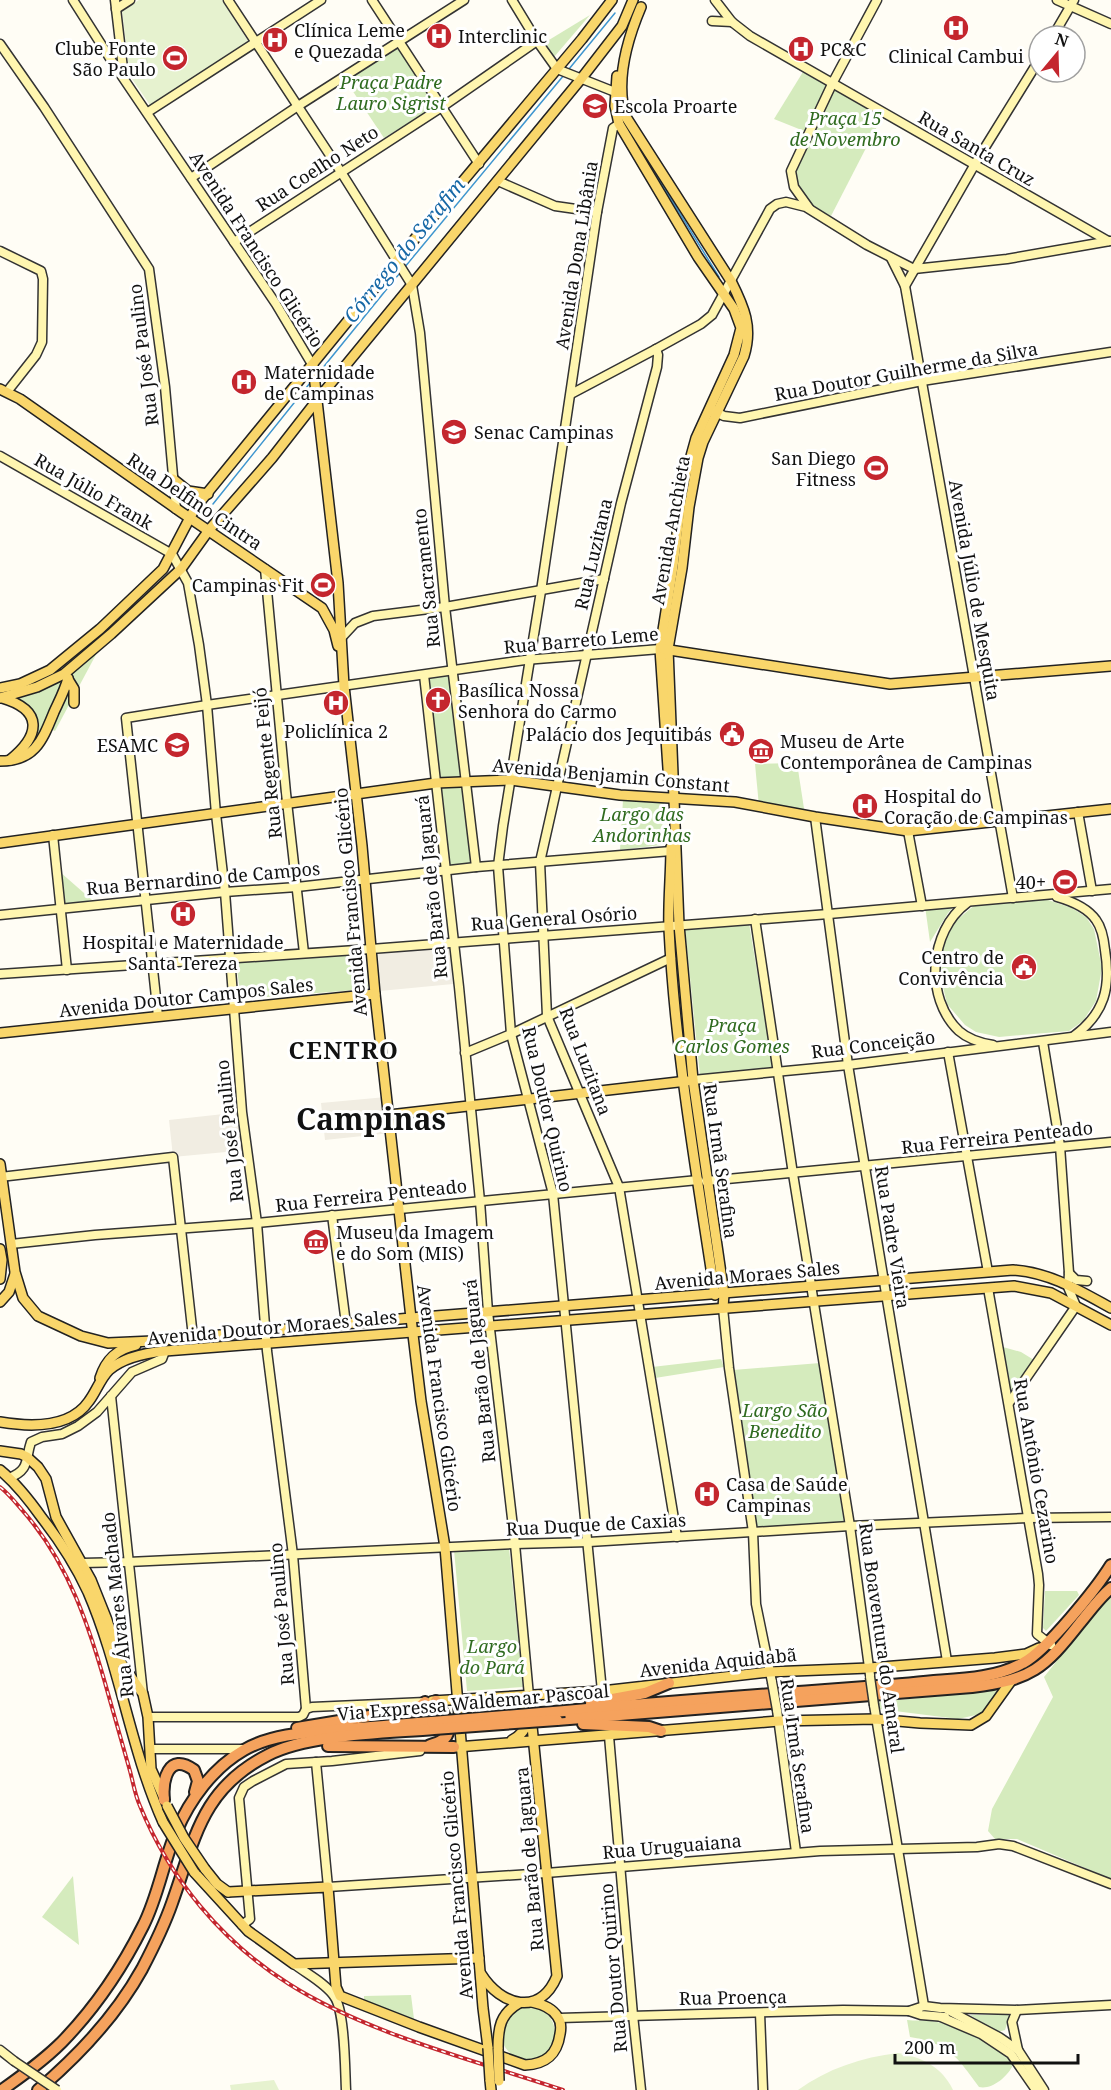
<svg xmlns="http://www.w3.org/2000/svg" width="1111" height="2090" font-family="'Noto Serif',serif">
	<rect width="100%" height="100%" fill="#fffdf5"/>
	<g fill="#d5ebbd">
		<polygon points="590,15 554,57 544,43"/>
		<polygon points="398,47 437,105 384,138 346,81"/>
		<polygon points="806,67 833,83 809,133 774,119"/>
		<polygon points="835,87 883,115 831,216 809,204 793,173"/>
		<polygon points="99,649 55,731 50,729 69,674"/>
		<polygon points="452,670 475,867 443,870 424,676"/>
		<path d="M63,678C55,702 43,743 21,756C30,745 43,725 32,711C28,706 22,702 18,698L39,692Z"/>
		<polygon points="797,763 805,815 759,806 755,764"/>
		<polygon points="623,800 664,803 661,845 620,850"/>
		<polygon points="60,872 92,900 62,906"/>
		<polygon points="1045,899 1072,908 1086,917 1094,929 1102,968 1096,1001 1083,1021 1069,1031 999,1037 976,1032 965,1025 947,1004 941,978 942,951 949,932 958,919 976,904"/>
		<polygon points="956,904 948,913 930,942 925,906"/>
		<polygon points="749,923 773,1068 700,1076 685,928"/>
		<polygon points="364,954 368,989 241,999 236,962"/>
		<polygon points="1003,1347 1021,1352 1034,1360 1011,1394"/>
		<polygon points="721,1359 724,1367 655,1378 652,1367"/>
		<polygon points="820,1363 844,1523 757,1527 733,1370"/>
		<polygon points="509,1548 523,1687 467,1691 454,1550"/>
		<polygon points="1045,1591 1077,1591 1079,1595 1046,1631 1043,1628"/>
		<polygon points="1111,1596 1111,1879 1017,1839 995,1839 988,1831 992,1809 1053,1697 1044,1677 1107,1598"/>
		<polygon points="1001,1690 985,1713 958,1719 879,1709 878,1702"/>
		<polygon points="73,1876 79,1945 42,1917"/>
		<polygon points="411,1995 414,2019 364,2000 364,1996"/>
		<circle cx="528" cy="2033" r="27"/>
		<polygon points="970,2015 1010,2015 1005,2030 998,2032"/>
		<path d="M907,2020C915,2021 923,2020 931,2021C956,2024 994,2043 1012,2060V2067C1006,2078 991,2090 979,2087C957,2057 949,2043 910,2037Z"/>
	</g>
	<g fill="#e6f2cf">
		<polygon points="139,0 222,0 248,41 150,105 130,76 122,11"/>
		<path d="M898,2053C922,2057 942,2067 953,2090H798C827,2069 862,2057 898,2053Z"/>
		<polygon points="274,2080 279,2090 231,2090 230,2085"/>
	</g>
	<g fill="#f1ede2">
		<polygon points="450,947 453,984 380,991 378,952"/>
		<polygon points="386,1097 391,1133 325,1140 321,1103"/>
		<polygon points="242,1112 247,1150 173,1157 169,1120"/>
	</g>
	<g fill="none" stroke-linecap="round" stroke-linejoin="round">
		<g stroke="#3f96cf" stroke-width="1.5">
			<polyline points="569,69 615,13"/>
			<polyline points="634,139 719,277"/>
			<polyline points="404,268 564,75"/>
			<polyline points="317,375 399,274"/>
			<polyline points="213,504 310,383"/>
		</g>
		<g stroke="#333" stroke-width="11">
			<g id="secondary">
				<polyline points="73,0 113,63 276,304 313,366"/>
				<polyline points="115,0 124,77"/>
				<polyline points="228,0 341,172 412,285 420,333 445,607 476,867"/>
				<polyline points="372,0 479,164"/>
				<polyline points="512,0 537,41 557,69 615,92"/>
				<polyline points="715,0 732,22 750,36 1108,241"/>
				<polyline points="1057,0 1111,24"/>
				<polyline points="116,9 130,0"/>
				<polyline points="712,21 732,22"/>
				<polyline points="1053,36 1074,0"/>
				<polyline points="0,44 44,107 149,269 165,387 176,509"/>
				<polyline points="148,112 321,0"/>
				<polyline points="191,178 298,106 464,0"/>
				<polyline points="498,181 555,206 597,212"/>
				<polyline points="809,208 794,187 791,171 833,82 877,0"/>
				<polyline points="234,242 442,107 537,41"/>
				<polyline points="0,251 41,271 43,279 42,342 36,355 10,388"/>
				<polyline points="891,258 905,286 1013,898"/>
				<polyline points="914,269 1007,259 1110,241"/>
				<polyline points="905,286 979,157 1039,60"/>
				<polyline points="656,349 658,355 657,367 621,503 540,862 547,1016 619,1187 677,1537"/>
				<polyline points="571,394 656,349 701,324 712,315 770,209 777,204 786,202 806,207 867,245 914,269"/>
				<polyline points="711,410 724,416 740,418 922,381 1111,352"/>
				<polyline points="0,456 172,554 188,583 199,645 207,705 216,814 225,892 242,1112 257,1223 267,1351 293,1555 306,1709"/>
				<polyline points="265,569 286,793 304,953"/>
				<polyline points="342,637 355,623 373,616 445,607 604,579"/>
				<polyline points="424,675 459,987 480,1201 488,1312 515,1544 529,1696"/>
				<polyline points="1078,812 1092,891"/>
				<polyline points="815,817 848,1065 947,1661"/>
				<polyline points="908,831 922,906"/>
				<polyline points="53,835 67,970"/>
				<path d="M1057,897C1071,901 1087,907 1096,920C1102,928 1104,940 1105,950C1111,987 1105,1013 1074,1036"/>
				<path d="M967,903C929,931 924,998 959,1031C968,1039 981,1043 993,1045"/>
				<polyline points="0,915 225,892 297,887 476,867 671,851"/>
				<polyline points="755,919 793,1174 850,1526 870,1675"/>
				<polyline points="0,974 371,949 829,914 1111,889"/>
				<polyline points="158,1016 126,718 207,705 525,660 660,649"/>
				<polyline points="948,1052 988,1272"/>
				<polyline points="465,1053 511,1034 671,958"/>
				<polyline points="693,1080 848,1065 1111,1032"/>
				<polyline points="0,1177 173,1157 193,1337"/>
				<polyline points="706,1181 1111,1142"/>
				<polyline points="332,1215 346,1324"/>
				<polyline points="11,1244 95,1235 257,1223 698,1180"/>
				<polyline points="1069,1273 1076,1280 1087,1281"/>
				<polyline points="988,1288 1038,1574 1039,1585 1037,1634 1051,1645"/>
				<polyline points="723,1308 729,1368 753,1532 756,1604 772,1682"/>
				<polyline points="111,1396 143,1694"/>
				<polyline points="1009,1403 1076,1306 1068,1287 1069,1273 1060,1146 1043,1042"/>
				<path d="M9,1478C30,1470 25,1460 31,1442L42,1437L62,1434L78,1426L97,1412L132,1372L162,1359L165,1351"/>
				<polyline points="82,1563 128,1562 515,1544 589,1542 850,1526 1028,1518 1111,1517"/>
				<polyline points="602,1691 553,1194 511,1034 498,866 503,826 541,591 597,212 613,128 619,124"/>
				<polyline points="874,1705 924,2006"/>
				<polyline points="777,1710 796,1852"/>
				<polyline points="148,1717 299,1717 303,1715 306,1709 312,1707 425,1702"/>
				<polyline points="609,1736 633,2015 641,2090"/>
				<polyline points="150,1749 245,1749"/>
				<polyline points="316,1762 328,1887 546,1873 820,1851 977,1847 999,1844 1013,1846 1111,1884"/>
				<polyline points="242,1925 250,1919 239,1798 244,1787 253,1781 286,1764 332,1761 420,1751"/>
				<path d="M294,1964C307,1974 325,1983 334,1996C345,2010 345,2070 346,2090"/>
				<polyline points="948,2010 999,2037 1018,2050 1044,2090"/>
				<polyline points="1017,2010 1012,2022 1018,2050"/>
				<polyline points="909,2011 921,2015 945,2017"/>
				<polyline points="760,2013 763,2090"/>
				<polyline points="941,2017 981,2034 1011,2054 1036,2090"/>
				<polyline points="559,2018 843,2010 909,2011 924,2006 940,2008 1017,2010 1111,2005"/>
				<polyline points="0,2050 14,2061"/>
			</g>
		</g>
		<g stroke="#222" stroke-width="12">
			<g id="primary">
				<path d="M641,7C627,40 615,82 626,117L731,281C744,307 753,327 744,356L703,442L698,458L689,507L682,568L668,649L679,925L693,1080L724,1294L723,1308"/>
				<polyline points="617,76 615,106 619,124 698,257 734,309 741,328 734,355 696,438 683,485 673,567 660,649 669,783"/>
				<polyline points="313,366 338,583 344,686 362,846 375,994 411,1318 421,1401 445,1547 483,2008 488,2048"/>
				<polyline points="0,389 20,399 181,512 322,608 334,630 338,646"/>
				<polyline points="173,479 188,491 208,494"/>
				<polyline points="663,649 890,684 1111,666"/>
				<polyline points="66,676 74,689 74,703"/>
				<polyline points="0,688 20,684 50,670 100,629 163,569 195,508 422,230 582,39 612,0"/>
				<polyline points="0,698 37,687 64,674 111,634 181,569 209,530 272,458 318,399 581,79 622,26 633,0"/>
				<path d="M2,698C43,710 41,735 10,760"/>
				<path d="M0,761C35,761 42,741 54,712C59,701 65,690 68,678"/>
				<polyline points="0,843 436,783 511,780 620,795 735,802 815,817 908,831 1111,809"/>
				<path d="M671,847C671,875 668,902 669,929C675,1051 697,1175 715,1295"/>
				<polyline points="0,1033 375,994"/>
				<polyline points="389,1115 687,1081"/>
				<path d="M0,1164L15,1272L23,1298L38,1316L81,1336L108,1343L153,1341L411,1318L1013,1270C1049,1272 1080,1291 1111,1308"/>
				<polyline points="0,1249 2,1260 0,1279"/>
				<polyline points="0,1302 9,1292 15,1274"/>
				<path d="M100,1378C106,1359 117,1349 136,1345"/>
				<path d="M0,1422C30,1427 70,1429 89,1401C96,1392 100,1379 109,1370C124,1357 145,1353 165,1351L1014,1286L1051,1293L1111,1325"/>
				<polyline points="0,1451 21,1454 27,1457 38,1467 46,1479 56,1517 91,1580 107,1620 120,1661 143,1694 148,1717 151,1769 164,1798"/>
				<path d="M0,1470C17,1484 30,1501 42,1518C60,1541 76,1566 88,1592C120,1666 130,1748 163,1822"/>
				<polyline points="432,1701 602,1691 769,1672 869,1668 995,1658 1026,1654 1039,1648"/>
				<path d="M512,1740C533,1729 529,1711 512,1697"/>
				<polyline points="457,1747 779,1721 875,1719 920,1723 971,1725 986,1716 1011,1681"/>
				<polyline points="205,1869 217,1884 228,1892"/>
				<polyline points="194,1872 248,1931 294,1964 479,1958"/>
				<path d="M228,1892L328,1887L336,1987L340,1996L419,2027L525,2065C546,2064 557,2055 560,2034C561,2029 561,2021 557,2016C552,2008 541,2004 532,2002"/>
				<path d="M481,1974C501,2006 540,2017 557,1976L529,1696"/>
				<path d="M498,2049C498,2028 500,2014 519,2003"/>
				<polyline points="490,2080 491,2090"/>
			</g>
		</g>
		<g stroke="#222" stroke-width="14">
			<g id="highway">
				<polyline points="591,1703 645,1693 669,1683"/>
				<path d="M565,1711C661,1702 756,1695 852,1688C879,1686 906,1684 934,1681C963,1679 996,1678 1023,1663C1046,1651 1096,1589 1111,1565"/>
				<path d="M557,1720L972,1687C1031,1680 1044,1669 1080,1623C1090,1611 1099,1598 1111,1588"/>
				<polyline points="583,1724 649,1727 661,1731"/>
				<polyline points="297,1728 418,1708 425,1702"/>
				<path d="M430,1745C460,1738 447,1719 436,1701"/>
				<polyline points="328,1746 454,1747"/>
				<path d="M164,1800C162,1781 168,1751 194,1770L198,1781L195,1792"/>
				<path d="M2,2090C23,2075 44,2060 62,2042C95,2008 122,1968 143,1926C158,1897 163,1863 176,1832C190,1799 213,1768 244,1750C273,1733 314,1732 346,1729C375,1727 404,1724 432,1722"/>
				<path d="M38,2090C78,2056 116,2016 142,1969C153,1948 164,1926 172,1903C195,1839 201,1789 268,1755C308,1734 388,1733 434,1729"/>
			</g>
		</g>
		<use href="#secondary" stroke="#fff6b0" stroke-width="8"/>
		<use href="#primary" stroke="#f9d66b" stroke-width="9"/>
		<use href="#highway" stroke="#f5a25d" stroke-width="10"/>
		<g stroke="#c4262e" stroke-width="4">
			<path id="rail" d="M0,1487C8,1493 15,1502 22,1510C69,1563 90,1628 109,1697C116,1721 123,1746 130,1771C133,1782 135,1795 140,1806C170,1879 222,1942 289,1984C368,2034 474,2060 563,2090"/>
		</g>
		<use href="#rail" stroke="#fff" stroke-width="1.5" stroke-dasharray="4.5" stroke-linecap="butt"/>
		<g stroke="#333" stroke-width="11" stroke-linecap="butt">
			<g id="secondary-bridge">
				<polyline points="870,1677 874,1705"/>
				<polyline points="772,1682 777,1710"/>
				<polyline points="14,2061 57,2090"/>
			</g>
		</g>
		<g stroke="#222" stroke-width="12" stroke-linecap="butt">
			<g id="primary-bridge">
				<polyline points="167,1806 184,1838 205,1869"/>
				<polyline points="163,1822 194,1872"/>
				<polyline points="488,2048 490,2080"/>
				<polyline points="498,2049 499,2081"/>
			</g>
		</g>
		<g stroke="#222" stroke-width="14" stroke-linecap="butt">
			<g id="highway-bridge">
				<polyline points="432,1722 565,1711"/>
				<polyline points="434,1729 557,1720"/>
			</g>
		</g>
		<use href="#secondary-bridge" stroke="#fff6b0" stroke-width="8"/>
		<use href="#primary-bridge" stroke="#f9d66b" stroke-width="9"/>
		<use href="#highway-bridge" stroke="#f5a25d" stroke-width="10"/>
	</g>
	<defs>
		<g id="hospital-disc" transform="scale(1.35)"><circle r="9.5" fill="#c4262e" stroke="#fff"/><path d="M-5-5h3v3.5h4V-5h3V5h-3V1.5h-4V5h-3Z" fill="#fff"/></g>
		<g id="stadium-disc" transform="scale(1.35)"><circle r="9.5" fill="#c4262e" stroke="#fff"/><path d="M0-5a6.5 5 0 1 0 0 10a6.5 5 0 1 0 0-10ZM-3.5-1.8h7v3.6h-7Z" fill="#fff"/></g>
		<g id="university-disc" transform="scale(1.35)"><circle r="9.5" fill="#c4262e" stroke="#fff"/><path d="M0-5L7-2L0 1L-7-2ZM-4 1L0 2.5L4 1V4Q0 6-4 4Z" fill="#fff"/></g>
		<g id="church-disc" transform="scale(1.35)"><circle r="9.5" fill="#c4262e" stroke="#fff"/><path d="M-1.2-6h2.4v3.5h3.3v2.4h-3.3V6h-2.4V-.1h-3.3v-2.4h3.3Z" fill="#fff"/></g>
		<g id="civic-disc" transform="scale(1.35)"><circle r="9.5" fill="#c4262e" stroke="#fff"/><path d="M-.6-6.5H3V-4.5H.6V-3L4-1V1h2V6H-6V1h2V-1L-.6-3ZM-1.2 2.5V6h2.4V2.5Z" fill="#fff"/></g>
		<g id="museum-disc" transform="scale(1.35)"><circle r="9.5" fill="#c4262e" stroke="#fff"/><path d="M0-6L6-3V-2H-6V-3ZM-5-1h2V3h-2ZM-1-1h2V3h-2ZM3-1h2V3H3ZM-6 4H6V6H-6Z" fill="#fff"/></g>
	</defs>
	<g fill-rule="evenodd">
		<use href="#hospital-disc" x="956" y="28"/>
		<use href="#hospital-disc" x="439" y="36"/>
		<use href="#hospital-disc" x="275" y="40"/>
		<use href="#hospital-disc" x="801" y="49"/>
		<use href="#stadium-disc" x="175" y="58"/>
		<use href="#university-disc" x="595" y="106"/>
		<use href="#hospital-disc" x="244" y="382"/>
		<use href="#university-disc" x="454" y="432"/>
		<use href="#stadium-disc" x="876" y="468"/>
		<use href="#stadium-disc" x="323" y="585"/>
		<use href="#church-disc" x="438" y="700"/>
		<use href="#hospital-disc" x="336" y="703"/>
		<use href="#civic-disc" x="732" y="734"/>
		<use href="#university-disc" x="177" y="745"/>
		<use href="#museum-disc" x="761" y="751"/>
		<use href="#hospital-disc" x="865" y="806"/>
		<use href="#stadium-disc" x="1065" y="882"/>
		<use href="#hospital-disc" x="183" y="914"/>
		<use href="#civic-disc" x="1024" y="967"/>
		<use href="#museum-disc" x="316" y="1242"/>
		<use href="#hospital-disc" x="707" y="1494"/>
	</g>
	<g text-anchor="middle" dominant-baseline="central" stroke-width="6" stroke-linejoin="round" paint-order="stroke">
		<g font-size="18" fill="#111" stroke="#fff" text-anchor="start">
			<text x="294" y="30">Clínica Leme<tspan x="294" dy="21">e Quezada</tspan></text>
			<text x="458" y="36">Interclinic</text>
			<text x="156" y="48" text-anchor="end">Clube Fonte<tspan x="156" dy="21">São Paulo</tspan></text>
			<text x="820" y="49">PC&amp;C</text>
			<text x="956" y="56" text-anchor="middle">Clinical Cambui</text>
			<text x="614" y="106">Escola Proarte</text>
			<text x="264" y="372">Maternidade<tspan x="264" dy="21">de Campinas</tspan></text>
			<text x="474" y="432">Senac Campinas</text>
			<text x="856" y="458" text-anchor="end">San Diego<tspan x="856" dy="21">Fitness</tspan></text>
			<text x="304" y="585" text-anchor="end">Campinas Fit</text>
			<text x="458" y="690">Basílica Nossa<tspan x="458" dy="21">Senhora do Carmo</tspan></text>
			<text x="336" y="731" text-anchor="middle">Policlínica 2</text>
			<text x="712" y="734" text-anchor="end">Palácio dos Jequitibás</text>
			<text x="780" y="741">Museu de Arte<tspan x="780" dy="21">Contemporânea de Campinas</tspan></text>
			<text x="158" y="745" text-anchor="end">ESAMC</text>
			<text x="884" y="796">Hospital do<tspan x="884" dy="21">Coração de Campinas</tspan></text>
			<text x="1046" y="882" text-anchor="end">40+</text>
			<text x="183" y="942" text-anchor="middle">Hospital e Maternidade<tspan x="183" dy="21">Santa Tereza</tspan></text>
			<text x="1004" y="957" text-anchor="end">Centro de<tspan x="1004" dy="21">Convivência</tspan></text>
			<text x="336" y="1232">Museu da Imagem<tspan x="336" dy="21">e do Som (MIS)</tspan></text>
			<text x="726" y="1484">Casa de Saúde<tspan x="726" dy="21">Campinas</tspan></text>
		</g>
		<g font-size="18" font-style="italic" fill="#2f6b1f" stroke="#fff">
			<text x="391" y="82">Praça Padre<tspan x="391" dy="21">Lauro Sigrist</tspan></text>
			<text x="845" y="118">Praça 15<tspan x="845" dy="21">de Novembro</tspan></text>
			<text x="642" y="814">Largo das<tspan x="642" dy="21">Andorinhas</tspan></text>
			<text x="732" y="1025">Praça<tspan x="732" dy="21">Carlos Gomes</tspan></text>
			<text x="785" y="1410">Largo São<tspan x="785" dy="21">Benedito</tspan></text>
			<text x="492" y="1646">Largo<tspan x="492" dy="21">do Pará</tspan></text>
		</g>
		<g font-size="18" fill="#111" stroke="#fff">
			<text transform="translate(977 148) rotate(30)">Rua Santa Cruz</text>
			<text transform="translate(317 168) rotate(-33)">Rua Coelho Neto</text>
			<text transform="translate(257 249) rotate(57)">Avenida Francisco Glicério</text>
			<text transform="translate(576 255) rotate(-81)">Avenida Dona Libânia</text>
			<text transform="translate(143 355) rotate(-97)">Rua José Paulino</text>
			<text transform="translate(906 371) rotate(-10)">Rua Doutor Guilherme da Silva</text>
			<text transform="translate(94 491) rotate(30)">Rua Júlio Frank</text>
			<text transform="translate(195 501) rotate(34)">Rua Delfino Cintra</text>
			<text transform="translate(670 530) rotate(-80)">Avenida Anchieta</text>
			<text transform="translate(593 554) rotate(-77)">Rua Luzitana</text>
			<text transform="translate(426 578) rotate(-96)">Rua Sacramento</text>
			<text transform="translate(975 590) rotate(80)">Avenida Júlio de Mesquita</text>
			<text transform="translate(581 640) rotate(-5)">Rua Barreto Leme</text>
			<text transform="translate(267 763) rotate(-96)">Rua Regente Feijó</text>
			<text transform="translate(611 775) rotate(5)">Avenida Benjamin Constant</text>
			<text transform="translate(203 878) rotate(-5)">Rua Bernardino de Campos</text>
			<text transform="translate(431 887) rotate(-96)">Rua Barão de Jaguará</text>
			<text transform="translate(350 902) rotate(-95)">Avenida Francisco Glicério</text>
			<text transform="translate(554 918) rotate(-4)">Rua General Osório</text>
			<text transform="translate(186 997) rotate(-6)">Avenida Doutor Campos Sales</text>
			<text transform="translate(873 1044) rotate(-7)">Rua Conceição</text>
			<text transform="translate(586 1061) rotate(69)">Rua Luzitana</text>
			<text transform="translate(548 1109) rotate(77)">Rua Doutor Quirino</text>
			<text transform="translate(229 1131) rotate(-96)">Rua José Paulino</text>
			<text transform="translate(997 1137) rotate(-6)">Rua Ferreira Penteado</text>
			<text transform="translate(721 1161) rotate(82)">Rua Irmã Serafina</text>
			<text transform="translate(371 1195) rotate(-6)">Rua Ferreira Penteado</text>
			<text transform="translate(893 1237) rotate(81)">Rua Padre Vieira</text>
			<text transform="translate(747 1275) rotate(-5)">Avenida Moraes Sales</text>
			<text transform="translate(272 1327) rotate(-5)">Avenida Doutor Moraes Sales</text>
			<text transform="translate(479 1371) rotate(-96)">Rua Barão de Jaguará</text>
			<text transform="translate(440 1398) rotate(82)">Avenida Francisco Glicério</text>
			<text transform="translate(1037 1471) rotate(80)">Rua Antônio Cezarino</text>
			<text transform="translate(596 1524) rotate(-3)">Rua Duque de Caxias</text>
			<text transform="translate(117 1605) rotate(-96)">Rua Álvares Machado</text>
			<text transform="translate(281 1614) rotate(-95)">Rua José Paulino</text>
			<text transform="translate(882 1638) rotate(82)">Rua Boaventura do Amaral</text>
			<text transform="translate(718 1662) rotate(-6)">Avenida Aquidabã</text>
			<text transform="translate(473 1702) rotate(-5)">Via Expressa Waldemar Pascoal</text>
			<text transform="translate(798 1756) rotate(82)">Rua Irmã Serafina</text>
			<text transform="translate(672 1846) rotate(-5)">Rua Uruguaiana</text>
			<text transform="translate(529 1859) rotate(-95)">Rua Barão de Jaguara</text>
			<text transform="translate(456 1885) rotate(-95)">Avenida Francisco Glicério</text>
			<text transform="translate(613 1968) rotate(-95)">Rua Doutor Quirino</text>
			<text transform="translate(733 1997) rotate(-1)">Rua Proença</text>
		</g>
		<g font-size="20" font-style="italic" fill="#1768a6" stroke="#fff">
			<text transform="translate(404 250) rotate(-51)">Córrego do Serafim</text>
		</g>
		<g font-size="24" font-weight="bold" letter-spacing="1.5" fill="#111" stroke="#fff">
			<text x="344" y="1049">CENTRO</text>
		</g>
		<g font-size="30" font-weight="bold" fill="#111" stroke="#fff">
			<text x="371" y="1118">Campinas</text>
		</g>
	</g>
	<g transform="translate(1057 54) rotate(19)"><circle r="28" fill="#ffffff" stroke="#a0a0a0" stroke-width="1.5"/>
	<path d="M0-4.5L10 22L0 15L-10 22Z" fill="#c4262e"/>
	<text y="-9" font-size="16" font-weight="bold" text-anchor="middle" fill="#111111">N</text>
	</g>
	<path d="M895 2054v9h183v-9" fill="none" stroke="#111111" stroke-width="3"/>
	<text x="904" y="2054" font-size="18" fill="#111111" stroke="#ffffff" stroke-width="4.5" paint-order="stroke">200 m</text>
</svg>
